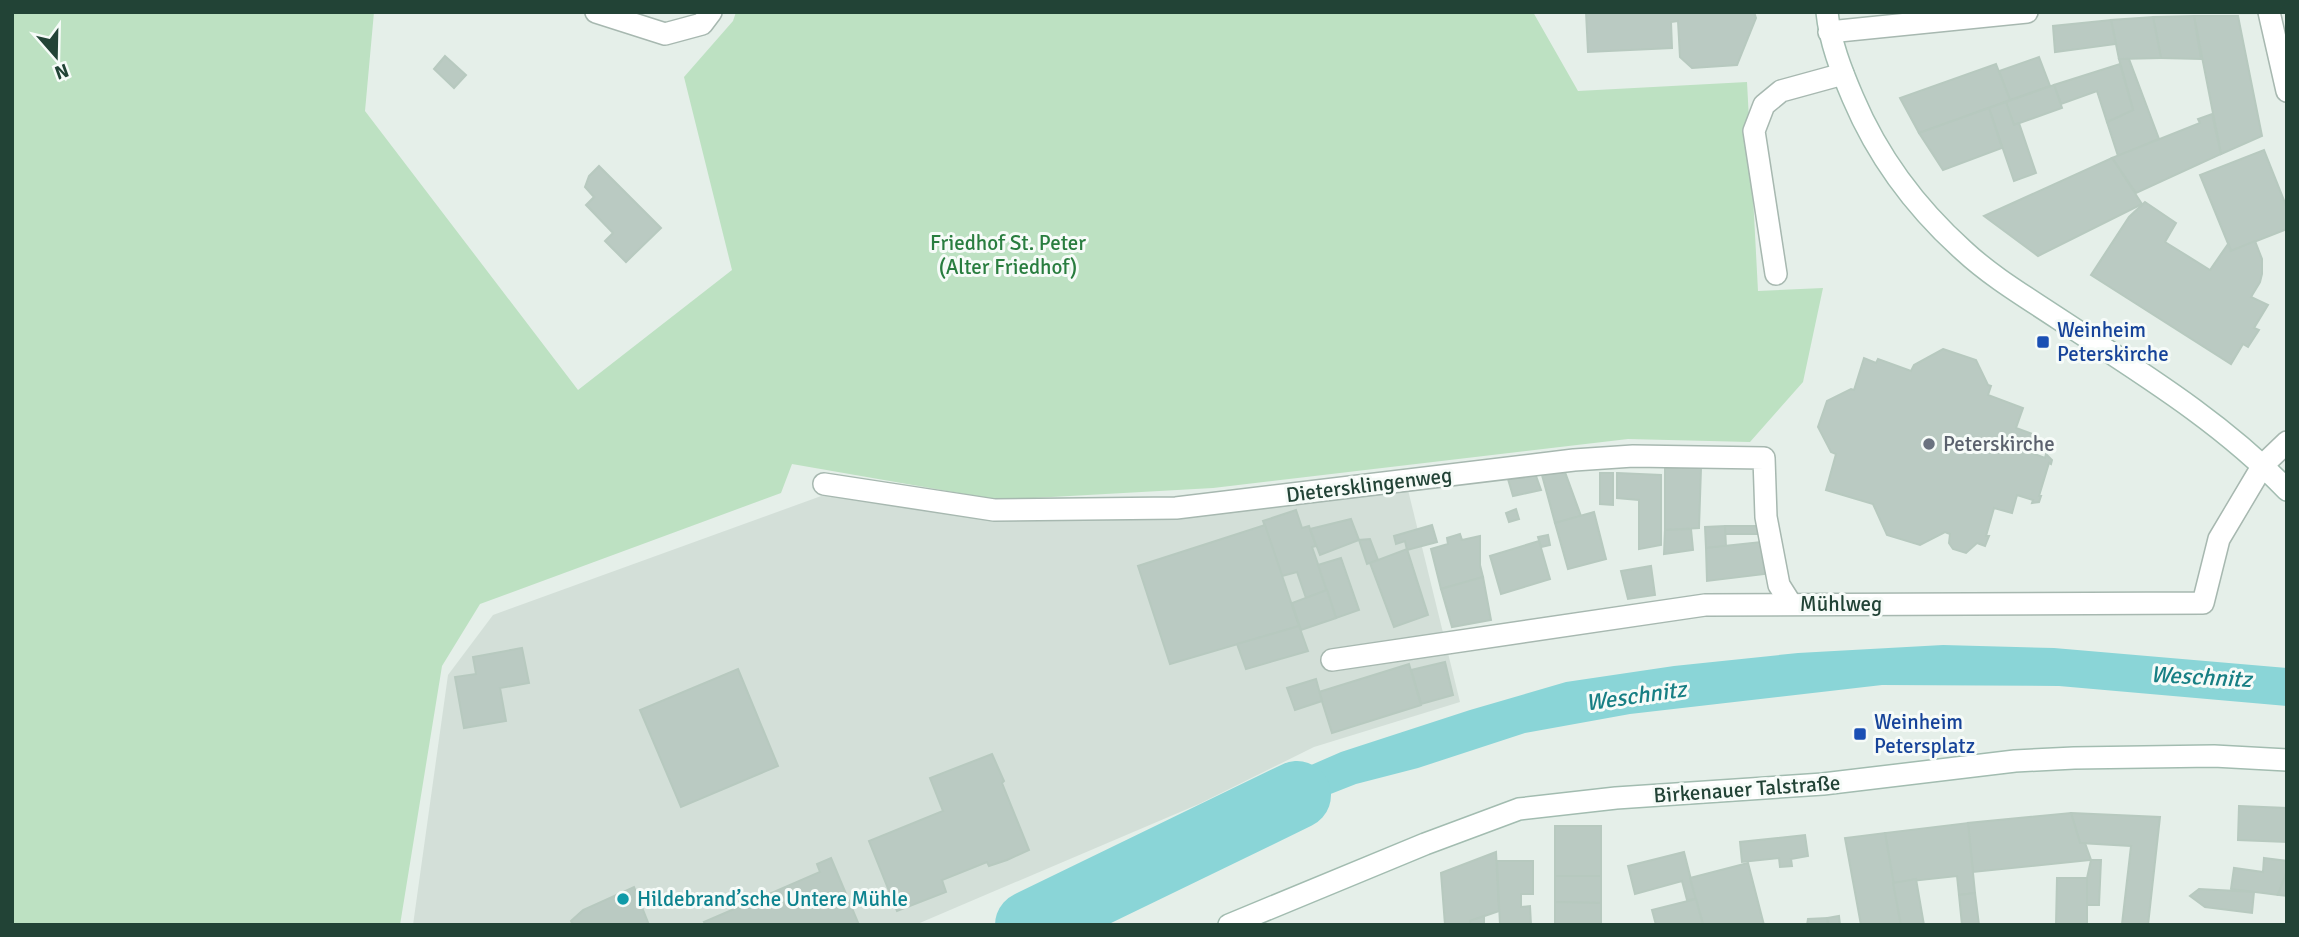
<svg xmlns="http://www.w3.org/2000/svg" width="2299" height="937" font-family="Signika,sans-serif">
	<rect width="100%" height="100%" fill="#e5efe9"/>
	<polygon fill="#d3dfd8" points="1408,490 1460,702 1314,747 1199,804 915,925 413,925 448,675 493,615 824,495 1001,518"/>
	<polygon fill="#bde1c2" points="12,12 374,12 365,111 578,390 732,270 684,77 733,21 736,12 1533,12 1578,91 1747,82 1758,291 1823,288 1803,382 1750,442 1628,439 1213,488 999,500 792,464 781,493 480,604 442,666 400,925 12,925"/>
	<polygon fill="#8ad5d7" points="1943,645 2054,648 2287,668 2287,706 2059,686 1882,685 1630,714 1525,733 1418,768 1356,784 1300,806 1218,846 1203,812 1341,752 1470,710 1566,682 1674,666 1798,653"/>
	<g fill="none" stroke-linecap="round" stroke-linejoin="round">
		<polyline stroke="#8ad5d7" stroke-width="68" points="1029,925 1297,795"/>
	</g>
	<g fill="#bacac2" stroke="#b7c9bf" stroke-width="2">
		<polygon points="1586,12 1754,12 1756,18 1737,65 1692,68 1680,57 1678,21 1671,22 1672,48 1588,52"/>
		<polygon points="2194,16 2238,16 2262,136 2221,154"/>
		<polygon points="2194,16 2201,59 2161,58 2153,17"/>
		<polygon points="2153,17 2161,58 2119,59 2111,20"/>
		<polygon points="2111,20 2116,44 2055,52 2053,26"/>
		<polygon points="445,56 466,75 454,88 434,69"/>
		<polygon points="2039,57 2050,86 2010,100 1999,71"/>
		<polygon points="2119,59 2129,59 2159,139 2118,156 2107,122 2133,110"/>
		<polygon points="1996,64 2010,100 1919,133 1900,98"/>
		<polygon points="2120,64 2133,110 2107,122 2097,91 2061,104 2054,85"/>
		<polygon points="2054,85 2062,108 2014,125 2006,102"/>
		<polygon points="2006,102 2014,125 2019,123 2036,173 2014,181 1989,108"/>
		<polygon points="1989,108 2002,148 1943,170 1919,133"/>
		<polygon points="2212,114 2221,154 2136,193 2112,158 2200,123 2198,119"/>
		<polygon points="2264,150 2287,208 2287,229 2231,251 2200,175"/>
		<polygon points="2112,158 2142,204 2038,256 1984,216"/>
		<polygon points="599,166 661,228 626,262 605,241 613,233 586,205 594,197 585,187 589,176"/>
		<polygon points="2145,202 2176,223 2165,242 2210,270 2228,244 2231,251 2255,241 2262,259 2262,274 2260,282 2251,297 2268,305 2254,328 2259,330 2248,347 2243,344 2231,364 2091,275 2129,217"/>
		<polygon points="1943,349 1976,360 1988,385 1991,386 1988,395 2023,408 2016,428 2035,435 2029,452 2045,458 2046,454 2052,460 2051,464 2049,463 2039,496 2041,496 2039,502 2032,503 2033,500 2017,495 2012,513 1994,508 1986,536 1989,536 1985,546 1977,543 1966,553 1953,549 1949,543 1950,534 1945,532 1920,545 1887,535 1873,504 1826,490 1836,454 1831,452 1818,427 1827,401 1851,389 1854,390 1864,358 1876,363 1878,359 1911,371 1914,365"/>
		<polygon points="1665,468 1701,468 1699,528 1665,530"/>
		<polygon points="1565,472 1581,516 1555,523 1542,475"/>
		<polygon points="1535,473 1541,490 1513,496 1508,479"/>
		<polygon points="1600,473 1613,473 1613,505 1600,504"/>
		<polygon points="1617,473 1661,475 1661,545 1639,549 1639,500 1617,498"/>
		<polygon points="1516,509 1519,519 1509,522 1506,513"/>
		<polygon points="1296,510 1302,528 1309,526 1316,546 1312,547 1327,590 1306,598 1297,572 1282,576 1263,521"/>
		<polygon points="1594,512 1606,559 1568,569 1555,523"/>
		<polygon points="1351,519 1359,540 1320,555 1310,529"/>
		<polygon points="1265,525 1299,626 1170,664 1138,566"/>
		<polygon points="1432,525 1437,542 1407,550 1405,541 1396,544 1394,536"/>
		<rect x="1725" y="526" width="34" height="8"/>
		<polygon points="1725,526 1726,547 1706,548 1705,527"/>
		<polygon points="1691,529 1693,550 1664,554 1665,530"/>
		<polygon points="1460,534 1462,540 1480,536 1480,565 1483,577 1441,589 1431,549 1448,544 1447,538"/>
		<polygon points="1548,535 1550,545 1541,547 1538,537"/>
		<polygon points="1370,539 1378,560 1367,564 1359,540"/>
		<polygon points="1539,541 1550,579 1501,594 1490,556"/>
		<polygon points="1761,542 1765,574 1707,581 1706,548"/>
		<polygon points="1407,549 1428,615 1394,627 1370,563"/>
		<polygon points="1341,558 1359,610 1336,618 1318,565"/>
		<polygon points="1651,566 1655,595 1628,599 1621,571"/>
		<polygon points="1483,577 1491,620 1452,627 1441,589"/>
		<polygon points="1327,590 1336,618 1301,630 1292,603"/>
		<polygon points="1299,626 1308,651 1246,669 1237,644"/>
		<polygon points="522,648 529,683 500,688 506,721 464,728 455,677 476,674 473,657"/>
		<polygon points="1445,662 1453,695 1421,704 1411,670"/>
		<polygon points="1409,664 1421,705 1332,733 1319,692"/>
		<polygon points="738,669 778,766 681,807 640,710"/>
		<polygon points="1316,679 1322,701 1295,710 1287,688"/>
		<polygon points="992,754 1004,781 1002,783 1029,850 1007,860 989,866 987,862 942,880 946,892 897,911 869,841 943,811 930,778"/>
		<polygon points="2239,806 2287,808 2287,842 2238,840"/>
		<polygon points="2071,813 2160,817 2148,925 2122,924 2131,846 2080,843"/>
		<polygon points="2071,813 2080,843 2085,843 2091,860 1973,872 1968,823"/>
		<polygon points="1968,823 1975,893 1959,895 1957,876 1893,883 1885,833"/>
		<rect x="1555" y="826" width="46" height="50"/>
		<polygon points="1885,833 1901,925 1861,925 1845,838"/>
		<polygon points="1805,835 1808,856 1791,859 1792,866 1780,867 1779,858 1742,862 1740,842"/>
		<polygon points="1496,852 1499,911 1470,921 1470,925 1445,925 1441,873"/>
		<polygon points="1684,852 1696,899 1687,900 1682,881 1635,894 1628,866"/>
		<polygon points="831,858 859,925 706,925 704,922 820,872 817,864"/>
		<polygon points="2264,858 2287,861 2287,871 2278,895 2231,889 2234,868 2263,872"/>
		<polygon points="2091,860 2101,860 2099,905 2087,905 2087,878"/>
		<polygon points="1497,861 1533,861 1533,894 1521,894 1521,907 1530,906 1531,925 1500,925"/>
		<polygon points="1748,863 1764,925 1703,925 1690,878"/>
		<polygon points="2287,871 2287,896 2278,895"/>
		<polygon points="1555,876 1601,876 1601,903 1555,902"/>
		<polygon points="2057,878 2087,878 2087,925 2056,925"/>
		<polygon points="1916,879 1924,925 1901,925 1893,883"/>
		<polygon points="634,887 649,925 573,925 571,921 583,910"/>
		<polygon points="2199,889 2254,892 2252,913 2205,907 2190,896"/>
		<polygon points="1975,893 1979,925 1962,925 1959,895"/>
		<polygon points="1696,899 1703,925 1656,925 1652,910"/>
		<polygon points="1555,902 1601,903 1601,925 1555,925"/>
		<polygon points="1484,916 1484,925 1470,925 1470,921"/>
		<polygon points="1839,916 1840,925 1828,925 1827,918"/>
		<polygon points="1827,918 1828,925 1807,925 1808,919"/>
	</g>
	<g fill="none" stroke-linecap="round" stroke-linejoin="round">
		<g stroke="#a7b8b0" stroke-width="24">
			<g id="lane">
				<polyline points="1776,274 1754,131 1764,105 1781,91 1843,74"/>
				<polyline points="824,484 994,510 1176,508 1574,460 1633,456 1764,458 1766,517 1779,585 1791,604"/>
				<polyline points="1332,660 1705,605 2203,603 2219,539 2263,465"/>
			</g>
		</g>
		<g stroke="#a7b8b0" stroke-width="24">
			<g id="street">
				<polyline points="596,12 665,34 702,24 711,12"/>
				<polyline points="2269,12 2287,91"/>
				<polyline points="1829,32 2027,12"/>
				<polyline points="2263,465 2287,442"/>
			</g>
		</g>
		<g stroke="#a2bcb0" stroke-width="24">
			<g id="secondary">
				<path d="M1827,12C1830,42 1841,70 1853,98C1878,157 1916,208 1964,251C1992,277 2026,297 2059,319C2138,371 2221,421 2287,490"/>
				<polyline points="1229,925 1425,844 1519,809 1616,798 1823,784 2015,761 2074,758 2214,756 2287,760"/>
			</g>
		</g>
		<use href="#lane" stroke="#fff" stroke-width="21"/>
		<use href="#street" stroke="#fff" stroke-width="21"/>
		<use href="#secondary" stroke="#fff" stroke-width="21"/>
	</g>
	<g fill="#1a4fb4" stroke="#f6fbf8" stroke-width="2.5">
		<rect x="2036" y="335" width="14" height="14" rx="3.5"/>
		<rect x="1853" y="727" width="14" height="14" rx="3.5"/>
	</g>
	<circle fill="#6b7280" stroke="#f6fbf8" stroke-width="2.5" cx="1929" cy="444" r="7"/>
	<circle fill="#0f9aa8" stroke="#f6fbf8" stroke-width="2.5" cx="623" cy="899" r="7"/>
	<g text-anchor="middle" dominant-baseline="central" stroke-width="6" stroke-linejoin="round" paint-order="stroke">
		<g font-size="21" fill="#297d3f" stroke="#f6fbf8">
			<text x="1008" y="243">Friedhof St. Peter<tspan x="1008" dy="24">(Alter Friedhof)</tspan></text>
		</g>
		<g font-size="21" fill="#164399" stroke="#f6fbf8" text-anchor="start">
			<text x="2057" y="330">Weinheim<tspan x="2057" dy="24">Peterskirche</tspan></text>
			<text x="1874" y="722">Weinheim<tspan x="1874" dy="24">Petersplatz</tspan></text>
		</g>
		<g font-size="21" fill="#5b616d" stroke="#f6fbf8" text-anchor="start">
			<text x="1943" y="444">Peterskirche</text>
		</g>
		<g font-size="21" fill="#224336" stroke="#f6fbf8">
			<text transform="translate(1369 485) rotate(-7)">Dietersklingenweg</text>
			<text x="1841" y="604">Mühlweg</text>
			<text transform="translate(1747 789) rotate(-4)">Birkenauer Talstraße</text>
		</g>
		<g font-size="21" fill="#0d838f" stroke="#f6fbf8" text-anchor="start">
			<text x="637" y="899">Hildebrand’sche Untere Mühle</text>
		</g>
		<g font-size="23" font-style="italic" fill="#177f84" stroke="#f6fbf8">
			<text transform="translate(2201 677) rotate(3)">Weschnitz</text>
			<text transform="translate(1636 696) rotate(-8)">Weschnitz</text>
		</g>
	</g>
	<rect width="2299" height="937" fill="none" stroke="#224336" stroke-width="28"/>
	<g transform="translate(56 56) rotate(160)" stroke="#f6fbf8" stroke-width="5" paint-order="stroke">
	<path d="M0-5L12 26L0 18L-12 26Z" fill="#224336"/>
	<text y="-10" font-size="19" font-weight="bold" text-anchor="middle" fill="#224336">N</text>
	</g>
</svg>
